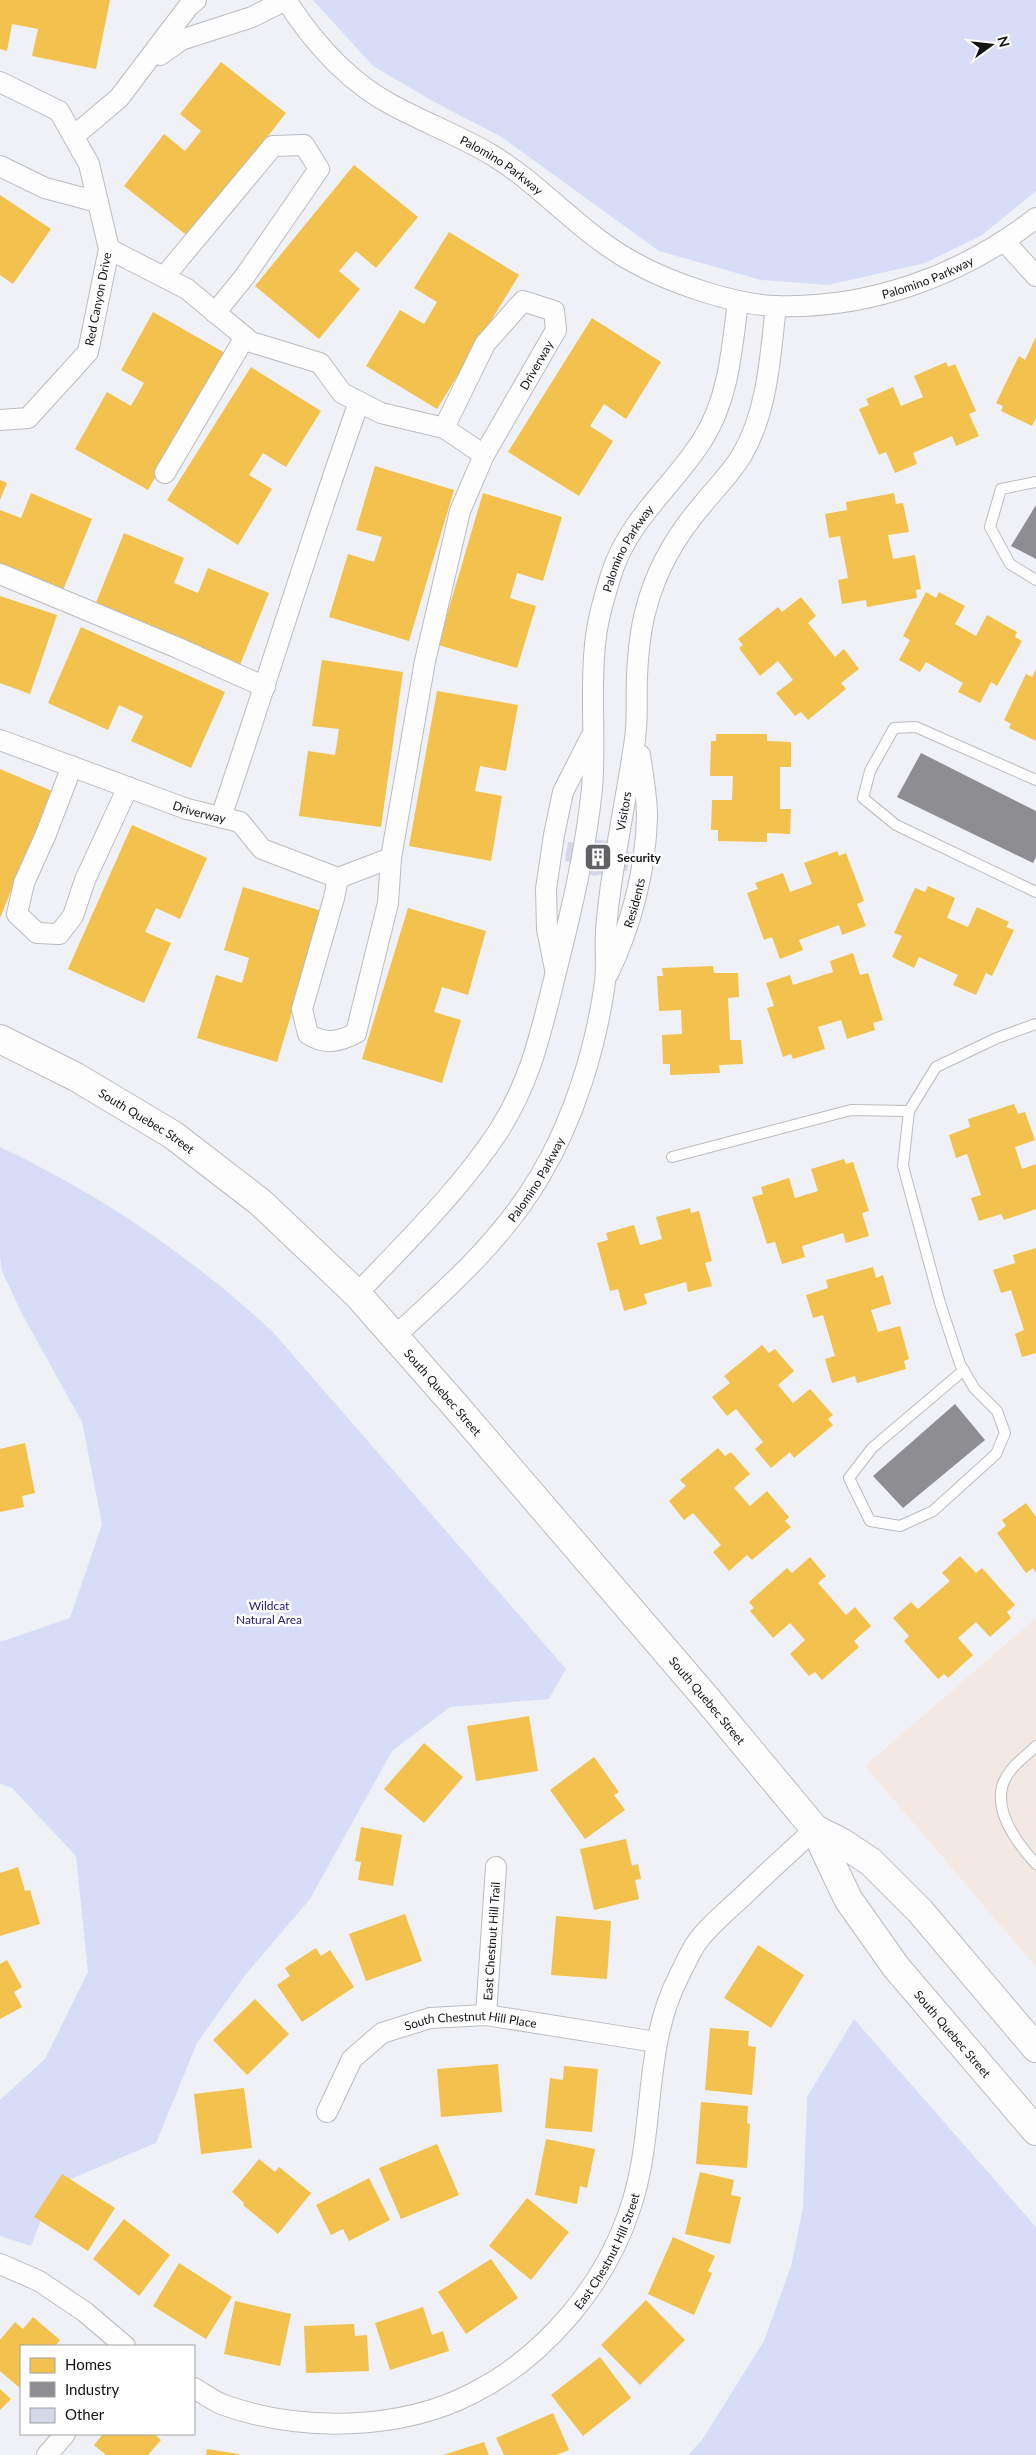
<svg xmlns="http://www.w3.org/2000/svg" width="1036" height="2455" font-family="Lato,sans-serif">
	<rect width="100%" height="100%" fill="#f0f1f6"/>
	<polygon fill="#f3e9e2" points="1036,1618 1036,1967 865,1766"/>
	<g fill="#d8ddf7">
		<polygon points="313,0 1036,0 1036,191 982,235 925,263 828,285 761,280 659,251 500,136 436,103 373,66"/>
		<path d="M0,1147C100,1194 192,1257 273,1332L566,1669L549,1699L450,1707L392,1751L310,1899L246,1974L197,2043L156,2143L54,2186L31,2246L0,2236V2100L45,2059L88,1972L76,1856L12,1788L0,1784V1642L70,1618L102,1524L82,1422L21,1312L2,1271L0,1257Z"/>
		<polygon points="854,2019 1036,2227 1036,2455 688,2455 702,2440 764,2341 791,2266 803,2208 807,2097"/>
	</g>
	<g fill="#f2c14e">
		<polygon points="0,0 110,0 96,69 32,56 38,29 12,24 7,51 0,49"/>
		<polygon points="221,62 286,113 189,237 124,186 164,134 185,151 201,131 180,114"/>
		<polygon points="354,165 418,217 376,268 356,251 339,271 360,289 319,339 255,286"/>
		<polygon points="0,195 51,229 13,284 0,275"/>
		<polygon points="449,232 519,275 437,409 366,366 400,310 424,324 437,302 414,288"/>
		<polygon points="153,312 225,353 148,490 75,449 107,392 131,406 144,383 121,370"/>
		<polygon points="592,318 661,362 626,419 604,404 590,426 613,441 579,496 508,452"/>
		<polygon points="1036,337 1036,418 1032,426 1001,411 1003,406 996,403 1019,356 1025,360"/>
		<polygon points="946,362 948,367 955,364 976,411 969,414 979,436 956,446 952,436 913,453 917,464 895,473 886,452 879,455 859,409 869,405 866,399 893,387 901,406 923,397 914,376"/>
		<polygon points="251,367 321,411 286,467 263,453 249,475 272,489 238,545 167,500"/>
		<polygon points="375,466 454,490 409,641 329,617 348,554 374,562 382,537 356,530"/>
		<polygon points="0,480 7,483 0,500"/>
		<polygon points="31,493 92,519 61,595 0,570 0,510 21,518"/>
		<polygon points="483,493 562,517 543,581 517,573 510,598 536,606 517,668 438,645"/>
		<polygon points="894,493 896,504 903,503 909,532 888,535 893,559 915,555 921,589 916,590 917,598 867,607 866,600 842,604 838,580 848,578 840,536 829,538 825,514 847,510 846,502"/>
		<polygon points="124,533 184,558 174,583 198,593 208,568 269,593 238,670 93,610"/>
		<polygon points="926,592 936,598 939,592 965,606 955,624 976,636 987,615 1017,632 1015,637 1022,641 997,686 991,682 980,703 958,692 963,683 926,662 920,672 899,660 910,640 903,636"/>
		<polygon points="0,596 57,615 30,694 0,683"/>
		<polygon points="801,597 816,616 808,623 835,657 844,649 859,669 841,683 846,689 808,720 801,712 795,716 776,693 793,680 778,661 760,676 739,648 743,645 738,639 778,607 782,612"/>
		<polygon points="81,627 225,692 191,768 131,741 143,716 119,705 108,730 48,703"/>
		<polygon points="322,660 403,672 381,827 299,816 308,751 335,755 339,729 312,726"/>
		<polygon points="1036,669 1036,741 1009,728 1011,724 1004,720 1026,674 1032,677"/>
		<polygon points="437,691 518,705 506,771 480,766 475,791 502,796 491,861 409,846"/>
		<polygon points="716,734 767,734 767,741 791,742 791,767 780,767 780,809 791,809 790,834 767,833 767,842 718,841 718,830 711,830 712,800 732,800 733,776 710,776 711,741 716,741"/>
		<polygon points="0,769 52,791 0,918"/>
		<polygon points="132,825 207,858 180,919 156,908 145,932 171,943 144,1003 68,969"/>
		<polygon points="837,851 839,856 846,853 864,901 857,904 866,926 842,935 839,925 799,940 803,950 780,959 772,937 764,940 747,893 758,889 755,883 783,873 790,892 812,884 804,863"/>
		<polygon points="928,886 955,898 947,918 968,927 977,907 1009,922 1006,927 1014,930 992,976 986,973 976,995 953,985 958,975 919,957 914,968 892,957 902,936 894,933 915,888 925,892"/>
		<polygon points="243,887 322,911 277,1062 197,1038 216,975 242,983 249,958 224,950"/>
		<polygon points="408,908 486,931 468,995 442,987 434,1012 461,1020 442,1083 362,1059"/>
		<polygon points="853,953 860,975 868,973 883,1020 873,1023 875,1030 847,1039 841,1020 818,1027 825,1049 793,1059 791,1054 783,1057 767,1008 774,1006 766,983 790,975 793,985 833,972 830,961"/>
		<polygon points="713,966 714,973 738,973 739,997 728,998 730,1040 741,1040 743,1064 719,1065 720,1073 670,1075 670,1064 663,1064 662,1035 682,1034 681,1010 659,1011 657,976 663,976 662,968"/>
		<polygon points="1014,1104 1018,1114 1025,1112 1035,1140 1015,1147 1022,1169 1036,1164 1036,1209 1004,1220 1001,1214 979,1221 971,1198 981,1195 967,1154 956,1158 949,1135 970,1127 968,1119"/>
		<polygon points="844,1159 846,1164 853,1162 869,1211 862,1213 869,1236 846,1243 843,1233 802,1246 805,1257 782,1264 775,1242 767,1244 752,1197 763,1194 761,1187 789,1178 795,1198 818,1191 811,1169"/>
		<polygon points="690,1208 691,1213 699,1211 712,1261 705,1263 712,1286 688,1292 686,1282 644,1294 647,1304 624,1311 618,1289 610,1291 597,1243 608,1240 606,1233 634,1225 640,1245 662,1239 656,1217"/>
		<polygon points="1036,1248 1036,1353 1022,1357 1015,1334 1024,1330 1011,1290 1001,1293 993,1270 1015,1263 1013,1255"/>
		<polygon points="873,1267 876,1278 883,1275 891,1304 871,1310 878,1332 900,1326 909,1359 904,1361 906,1369 857,1383 855,1376 832,1383 825,1359 835,1356 823,1315 813,1318 806,1295 828,1288 826,1280"/>
		<polygon points="762,1345 769,1353 775,1349 794,1371 778,1385 793,1403 810,1389 833,1415 828,1419 833,1425 794,1458 790,1452 771,1468 755,1449 763,1442 736,1409 727,1416 712,1397 730,1383 724,1376"/>
		<polygon points="25,1443 35,1493 22,1496 24,1507 0,1512 0,1449"/>
		<polygon points="718,1448 725,1456 731,1452 750,1474 734,1488 750,1506 767,1491 789,1517 785,1521 791,1527 752,1560 747,1555 729,1571 713,1552 721,1545 693,1513 684,1520 669,1501 686,1486 680,1480"/>
		<polygon points="1026,1503 1036,1517 1036,1573 1033,1568 1026,1573 997,1533 1006,1526 1002,1520"/>
		<polygon points="960,1556 976,1573 982,1568 1015,1605 1007,1612 1011,1618 990,1637 976,1622 958,1638 973,1655 948,1678 944,1674 938,1679 904,1641 909,1636 893,1618 911,1602 918,1609 950,1581 942,1573"/>
		<polygon points="810,1557 826,1576 818,1583 846,1615 855,1607 871,1626 854,1641 859,1647 822,1680 815,1672 809,1676 790,1654 805,1640 790,1623 773,1638 750,1611 754,1608 749,1602 787,1568 792,1573"/>
		<polygon points="529,1716 538,1771 476,1781 467,1726"/>
		<polygon points="424,1743 463,1777 424,1823 384,1789"/>
		<polygon points="594,1757 619,1792 614,1795 625,1810 585,1839 550,1790"/>
		<polygon points="361,1827 402,1835 393,1886 358,1880 361,1862 355,1861"/>
		<polygon points="626,1839 632,1866 638,1864 641,1879 635,1880 639,1899 594,1910 580,1849"/>
		<polygon points="18,1867 25,1891 30,1890 40,1924 0,1936 0,1873"/>
		<polygon points="405,1914 422,1961 366,1981 349,1934"/>
		<polygon points="556,1916 611,1921 607,1979 551,1975"/>
		<polygon points="758,1945 804,1975 771,2028 724,1998"/>
		<polygon points="316,1948 321,1956 330,1950 354,1987 302,2022 277,1985 290,1976 285,1968"/>
		<polygon points="7,1960 22,1987 14,1992 22,2007 0,2019 0,1964"/>
		<polygon points="255,1999 289,2034 247,2075 213,2040"/>
		<polygon points="710,2028 749,2031 748,2046 756,2047 752,2095 705,2090"/>
		<polygon points="498,2064 502,2112 441,2117 437,2069"/>
		<polygon points="564,2066 598,2069 592,2132 545,2128 550,2078 563,2080"/>
		<polygon points="244,2088 252,2148 201,2154 194,2094"/>
		<polygon points="701,2102 748,2106 747,2123 750,2124 747,2168 696,2164"/>
		<polygon points="546,2139 595,2149 587,2188 580,2186 577,2204 535,2195"/>
		<polygon points="437,2144 459,2195 401,2219 379,2168"/>
		<polygon points="259,2159 275,2172 279,2167 311,2193 278,2234 243,2205 244,2203 232,2192"/>
		<polygon points="700,2172 734,2180 731,2195 741,2197 730,2244 685,2234"/>
		<polygon points="62,2174 115,2208 88,2251 34,2217"/>
		<polygon points="369,2178 390,2220 349,2241 343,2229 331,2235 316,2205"/>
		<polygon points="527,2198 569,2232 531,2280 489,2246"/>
		<polygon points="124,2219 170,2255 139,2296 93,2259"/>
		<polygon points="673,2237 715,2256 708,2271 712,2273 694,2315 648,2294"/>
		<polygon points="491,2259 518,2298 466,2334 438,2292"/>
		<polygon points="179,2263 232,2297 206,2339 153,2306"/>
		<polygon points="646,2300 685,2340 640,2385 601,2345"/>
		<polygon points="235,2301 291,2314 280,2366 224,2354"/>
		<polygon points="423,2307 432,2335 443,2331 449,2351 390,2370 375,2323"/>
		<polygon points="33,2317 60,2340 55,2346 21,2346 20,2388 0,2371 0,2340 15,2322 23,2329"/>
		<polygon points="354,2324 355,2336 367,2335 369,2371 306,2373 304,2326"/>
		<polygon points="600,2357 631,2398 583,2436 551,2395"/>
		<polygon points="0,2389 11,2399 0,2410"/>
		<polygon points="553,2413 569,2450 556,2455 504,2455 496,2438"/>
		<polygon points="103,2434 154,2434 161,2440 148,2455 106,2455 94,2445"/>
		<polygon points="484,2442 489,2455 443,2455"/>
		<polygon points="207,2449 239,2454 239,2455 206,2455"/>
	</g>
	<g fill="#8d8d92">
		<polygon points="1036,505 1036,559 1011,546"/>
		<polygon points="921,753 1036,811 1036,857 1033,863 897,797"/>
		<polygon points="955,1404 985,1440 903,1508 873,1476"/>
	</g>
	<polygon fill="#d4d7e8" points="593,839 607,841 612,850 630,852 627,871 609,868 608,873 594,876 586,873 583,864 565,861 568,842 586,844"/>
	<g fill="none" stroke-linecap="round" stroke-linejoin="round">
		<g stroke="#bbbcc0" stroke-width="12">
			<g id="service">
				<polyline points="1036,482 1001,489 990,527 1010,564 1036,580"/>
				<polyline points="1036,780 916,727 894,728 870,771 863,798 896,825 1036,892"/>
				<polyline points="672,1157 851,1110 909,1111"/>
				<polyline points="964,1370 872,1448 849,1478 870,1521 900,1526 933,1511 996,1454 1005,1433 997,1411 974,1388 960,1364 940,1303 903,1166 909,1111 936,1067 997,1038 1036,1024"/>
				<path d="M1036,1746C1028,1754 1018,1761 1011,1770C985,1801 1015,1841 1036,1864"/>
			</g>
		</g>
		<g stroke="#bbbcc0" stroke-width="22">
			<g id="minor">
				<path id="s1" d="M286,0C313,42 348,82 394,106C426,123 460,136 492,155C543,186 582,235 635,263C671,283 735,305 776,306C870,309 963,275 1036,218"/>
				<polyline points="160,55 181,40 252,17 286,0"/>
				<polyline points="0,82 59,111 89,164 109,249 88,352 28,418 0,420"/>
				<polyline points="74,136 119,98 188,7 196,0"/>
				<polyline points="0,166 45,188 98,202"/>
				<polyline points="1005,242 1036,276"/>
				<path id="s2" d="M109,249L187,289L251,342L320,363L342,393L381,413L444,428L484,455L556,330L554,311L523,301L485,344L444,428"/>
				<polyline points="164,277 273,146 304,145 319,169 245,276 215,313"/>
				<polyline points="165,473 245,337"/>
				<polyline points="0,574 178,648 265,687"/>
				<path id="s3" d="M0,740L187,809L240,822L262,849L338,878L391,858"/>
				<polyline points="72,766 46,834 24,883 17,914 37,933 59,934 73,916 85,880 128,787"/>
				<path d="M221,817C268,679 310,539 359,402"/>
				<path d="M338,878L334,898L302,1009L308,1034C325,1045 339,1042 356,1033L388,903L391,858L425,661L460,511L484,455"/>
				<polyline points="555,969 547,929 546,889 554,835 563,792 591,737"/>
				<path id="s4" d="M608,974C631,926 646,870 647,816C647,796 643,775 640,755"/>
				<path id="s5" d="M357,1294C406,1242 458,1192 498,1132C532,1079 541,1031 556,972C571,912 586,850 592,788C596,741 590,692 595,645C597,621 604,598 611,575C629,518 673,487 703,439C729,398 732,348 738,301"/>
				<path id="s6" d="M395,1336C449,1287 503,1239 540,1176C574,1119 596,1048 605,982C607,965 605,948 606,931C607,916 609,900 611,885C618,836 628,788 635,739C638,718 636,697 637,676C638,654 640,631 646,609C656,570 677,534 703,504C716,488 731,473 742,455C768,410 770,357 776,306"/>
				<path id="s7" d="M486,2015L496,1867"/>
				<path id="s8" d="M327,2112L352,2059L382,2033L430,2018L486,2015L656,2042"/>
				<polyline points="0,2264 39,2281 85,2312 125,2346"/>
				<path id="s9" d="M194,2388C203,2393 213,2401 224,2405C300,2432 400,2431 473,2393C546,2356 606,2284 631,2206C656,2131 642,2047 679,1976C684,1966 689,1955 695,1945C707,1927 727,1911 743,1896C767,1873 791,1851 815,1829"/>
				<polyline points="47,2455 65,2434"/>
			</g>
		</g>
		<g stroke="#bbbcc0" stroke-width="30">
			<g id="primary">
				<path id="s10" d="M0,1039L76,1077L173,1135L260,1202L357,1294L454,1404L707,1699L815,1829L848,1899L896,1967L1036,2131"/>
				<polyline points="815,1829 841,1842 871,1862 920,1911 1036,2048"/>
			</g>
		</g>
		<use href="#service" stroke="#fdfdfe" stroke-width="10"/>
		<use href="#minor" stroke="#fdfdfe" stroke-width="20"/>
		<use href="#primary" stroke="#fdfdfe" stroke-width="28"/>
	</g>
	<defs>
		<g id="building-square" transform="scale(1.4375)"><rect x="-9" y="-9" width="18" height="18" rx="4" fill="#606164" stroke="#fff"/><path d="M-4-6H4V6H1V3H-1V6H-4ZM-2.5-4.3h1.7v1.8h-1.7ZM.8-4.3h1.7v1.8H.8ZM-2.5-1h1.7V.8h-1.7ZM.8-1h1.7V.8H.8Z" fill="#fff"/></g>
	</defs>
	<g fill-rule="evenodd">
		<use href="#building-square" x="598" y="857"/>
	</g>
	<g text-anchor="middle" dominant-baseline="central" stroke-width="5" stroke-linejoin="round" paint-order="stroke">
		<g font-size="12" fill="#121316" stroke="#fff">
			<text stroke="none"><textPath href="#s1" startOffset="276">Palomino Parkway</textPath></text>
			<text stroke="none"><textPath href="#s1" startOffset="746">Palomino Parkway</textPath></text>
			<text transform="translate(98 299) rotate(-79)">Red Canyon Drive</text>
			<text stroke="none"><textPath href="#s2" startOffset="541">Driverway</textPath></text>
			<text stroke="none"><textPath href="#s5" startOffset="820">Palomino Parkway</textPath></text>
			<text stroke="none"><textPath href="#s3" startOffset="212">Driverway</textPath></text>
			<text stroke="none"><textPath href="#s6" startOffset="595">Visitors</textPath></text>
			<text stroke="none"><textPath href="#s4" startOffset="76">Residents</textPath></text>
			<text stroke="none"><textPath href="#s10" startOffset="168">South Quebec Street</textPath></text>
			<text stroke="none"><textPath href="#s6" startOffset="212">Palomino Parkway</textPath></text>
			<text stroke="none"><textPath href="#s10" startOffset="572">South Quebec Street</textPath></text>
			<text stroke="none"><textPath href="#s10" startOffset="978">South Quebec Street</textPath></text>
			<text stroke="none"><textPath href="#s7" startOffset="74">East Chestnut Hill Trail</textPath></text>
			<text stroke="none"><textPath href="#s8" startOffset="189">South Chestnut Hill Place</textPath></text>
			<text stroke="none"><textPath href="#s10" startOffset="1394">South Quebec Street</textPath></text>
			<text stroke="none"><textPath href="#s9" startOffset="490">East Chestnut Hill Street</textPath></text>
		</g>
		<g font-size="12" font-weight="bold" fill="#121316" stroke="#fff" text-anchor="start">
			<text x="617" y="857">Security</text>
		</g>
		<g font-size="12" fill="#232174" stroke="#fff">
			<text x="269" y="1605">Wildcat<tspan x="269" dy="14">Natural Area</tspan></text>
		</g>
	</g>
	<rect x="20" y="2345" width="175" height="90" fill="#ffffff" stroke="#a0a1a2"/>
	<rect x="30" y="2358" width="25" height="15" fill="#f2c14e" stroke="#a0a1a2"/>
	<text x="65" y="2370" font-size="15" fill="#121316">Homes</text>
	<rect x="30" y="2382" width="25" height="15" fill="#8d8d92" stroke="#a0a1a2"/>
	<text x="65" y="2395" font-size="15" fill="#121316">Industry</text>
	<rect x="30" y="2408" width="25" height="15" fill="#d4d7e8" stroke="#a0a1a2"/>
	<text x="65" y="2420" font-size="15" fill="#121316">Other</text>
	<g transform="translate(991 45) rotate(75)" stroke="#ffffff" stroke-width="4" paint-order="stroke">
	<path d="M0-4L9 19L0 12L-9 19Z" fill="#121316"/>
	<text y="-8" font-size="14" font-weight="bold" text-anchor="middle" fill="#121316">N</text>
	</g>
</svg>
